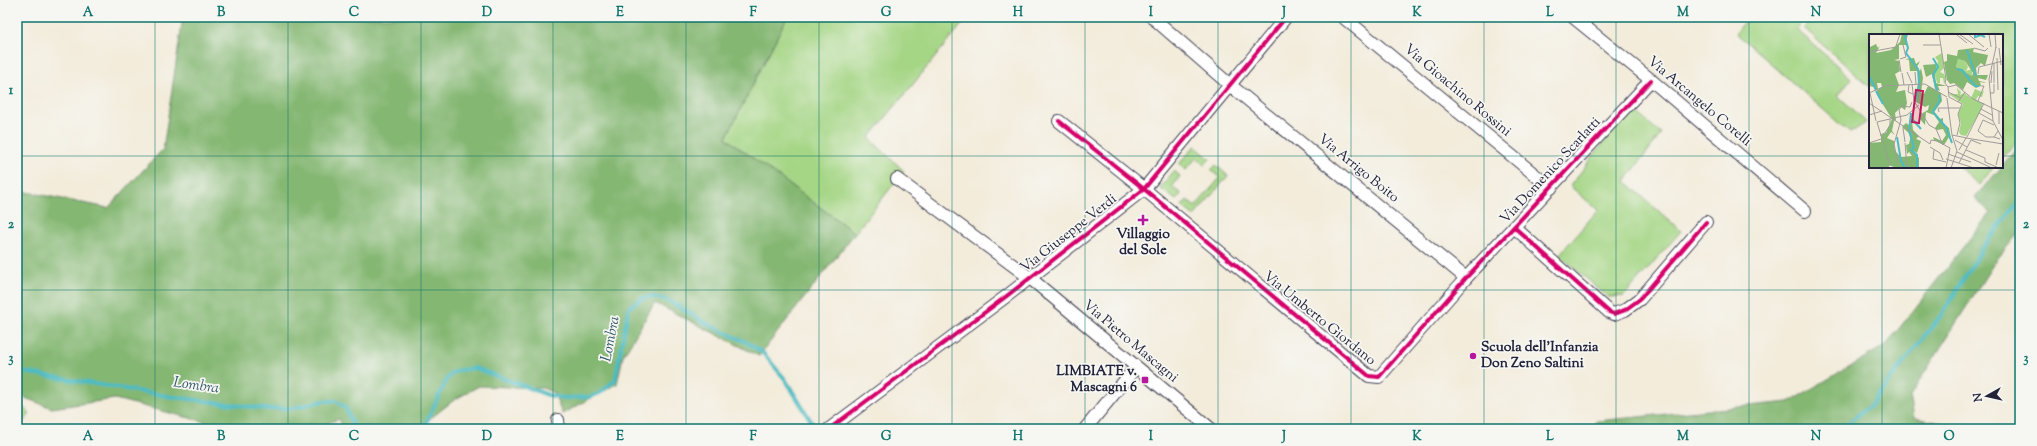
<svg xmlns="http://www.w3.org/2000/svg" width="2037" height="446" font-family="'Sorts Mill Goudy',serif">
	<rect width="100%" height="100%" fill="#f6f6f2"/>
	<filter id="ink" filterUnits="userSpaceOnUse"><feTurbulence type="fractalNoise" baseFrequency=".025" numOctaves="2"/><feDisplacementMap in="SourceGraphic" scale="8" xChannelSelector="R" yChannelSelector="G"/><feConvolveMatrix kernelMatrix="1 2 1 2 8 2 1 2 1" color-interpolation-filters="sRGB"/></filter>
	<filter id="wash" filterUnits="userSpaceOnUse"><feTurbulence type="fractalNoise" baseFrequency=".012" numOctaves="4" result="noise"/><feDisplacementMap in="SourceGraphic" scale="16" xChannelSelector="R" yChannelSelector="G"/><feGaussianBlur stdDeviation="0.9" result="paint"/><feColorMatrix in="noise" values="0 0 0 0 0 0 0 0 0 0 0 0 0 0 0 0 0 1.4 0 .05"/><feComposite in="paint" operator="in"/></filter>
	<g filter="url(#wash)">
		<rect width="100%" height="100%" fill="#f3ecdb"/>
		<g fill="#a5d685" stroke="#647c60">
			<polygon points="787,17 968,17 869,138 904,171 855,233 726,138"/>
			<polygon points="1748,17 1806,17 1796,29 1851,78 1838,96 1867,122 1850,133 1736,33"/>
			<polygon points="1813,17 2020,17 2020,138 2002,158 2002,35 1870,35 1870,87 1804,28"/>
			<polygon points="1631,107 1661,134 1625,181 1681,231 1624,296 1608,297 1559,255 1598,210 1570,186"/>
			<polygon points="1195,146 1210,159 1204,165 1196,158 1186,170 1179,164"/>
			<polygon points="1216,165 1228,176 1194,216 1182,206 1187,200 1195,207 1220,178 1211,170"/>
			<polygon points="1959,167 1994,167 1979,185"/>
			<polygon points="1174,171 1180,176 1172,187 1181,194 1176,200 1160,188"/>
			<polygon points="17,401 30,414 17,428"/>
		</g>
		<g fill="#84b772" stroke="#536c56">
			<polygon points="183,17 787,17 726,138 855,233 759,356 655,303 623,356 617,384 562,414 554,393 543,388 479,386 454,400 417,429 344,429 339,419 313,428 244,429 225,427 115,399 52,408 17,395 17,190 108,208 163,149"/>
			<polygon points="2020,146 2020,231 1994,263 1910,396 1914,418 1975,429 1592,429 1597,421 1789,402 1886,345 1990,213 1975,197"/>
		</g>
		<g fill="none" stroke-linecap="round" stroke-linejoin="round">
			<g stroke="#4dbbc3" stroke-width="4">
				<polyline points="17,371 173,397 267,409 293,408 323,401 336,401 346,408 354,429"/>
				<polyline points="423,429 447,379 452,373 460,370 475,368 548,395 563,398 590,397 600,393 615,380 628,311 632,305 643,298 652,297 664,299 673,303 709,325 746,342 763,353 785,379 816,429"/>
				<polyline points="1840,429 1870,406 1893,376 1942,314 1983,247 2020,200"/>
			</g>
		</g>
	</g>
	<g filter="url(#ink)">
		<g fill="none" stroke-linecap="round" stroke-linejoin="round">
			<g stroke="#414053" stroke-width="14">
				<g id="street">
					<polyline points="1152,17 1230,85 1466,278"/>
					<polyline points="1343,17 1551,188"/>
					<polyline points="1573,17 1651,80 1805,211"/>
					<polyline points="1059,121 1144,189 1369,376 1379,377 1466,278 1651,80"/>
					<polyline points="897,179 1030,278 1211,429"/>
					<polyline points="1514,227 1609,312 1614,314 1625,310 1640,299 1706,222"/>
					<polyline points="558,420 559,429"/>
					<polyline points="829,429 1008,295 1144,189 1286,17"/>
					<polyline points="1085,429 1136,367"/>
				</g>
			</g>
			<use href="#street" stroke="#fff" stroke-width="12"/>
			<g stroke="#f6f6f2" stroke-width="6">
				<g id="cycleway">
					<polyline points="1059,121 1144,189 1369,376 1379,377 1466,278 1651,80"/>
					<polyline points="1514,227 1609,312 1614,314 1625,310 1640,299 1706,222"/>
					<polyline points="829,429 1008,295 1144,189 1286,17"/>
				</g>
			</g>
			<use href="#cycleway" stroke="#d6006c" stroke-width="4"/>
		</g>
	</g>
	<path fill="none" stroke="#0f766e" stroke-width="1" stroke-opacity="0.55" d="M155,17V429M288,17V429M421,17V429M553,17V429M686,17V429M819,17V429M952,17V429M1085,17V429M1218,17V429M1351,17V429M1484,17V429M1616,17V429M1749,17V429M1882,17V35M17,156H1870M2002,156H2020M1882,167V429M17,290H2020"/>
	<g fill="#b5179e" stroke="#f6f6f2" stroke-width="1.5">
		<path d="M1141 214h4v4h4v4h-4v4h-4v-4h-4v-4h4z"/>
		<circle cx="1473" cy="356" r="4"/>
		<rect x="1141" y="376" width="8" height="8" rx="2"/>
	</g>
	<g text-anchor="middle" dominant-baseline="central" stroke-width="3.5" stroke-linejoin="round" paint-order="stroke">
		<g font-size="14" fill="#22223b" stroke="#f6f6f2">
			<text transform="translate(1457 91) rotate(40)">Via Gioachino Rossini</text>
			<text transform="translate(1699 102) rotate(40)">Via Arcangelo Corelli</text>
			<text transform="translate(1358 169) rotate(39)">Via Arrigo Boito</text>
			<text transform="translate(1551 171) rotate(-47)">Via Domenico Scarlatti</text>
			<text transform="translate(1069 234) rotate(-38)">Via Giuseppe Verdi</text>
			<text transform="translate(1319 319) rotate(39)">Via Umberto Giordano</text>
			<text transform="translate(1130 342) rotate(40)">Via Pietro Mascagni</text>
		</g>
		<g font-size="14" font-weight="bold" fill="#22223b" stroke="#f6f6f2">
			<text x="1143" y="235">Villaggio<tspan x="1143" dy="16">del Sole</tspan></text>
			<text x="1481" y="348" text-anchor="start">Scuola dell'Infanzia<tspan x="1481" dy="16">Don Zeno Saltini</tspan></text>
			<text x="1137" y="372" text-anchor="end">LIMBIATE v.<tspan x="1137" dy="16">Mascagni 6</tspan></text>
		</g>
		<g font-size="15" font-style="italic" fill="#31586b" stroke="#f6f6f2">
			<text transform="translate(611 339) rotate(-79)">Lombra</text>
			<text transform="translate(196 386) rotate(8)">Lombra</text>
		</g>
	</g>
	<g transform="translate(1869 34)">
		<rect width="134" height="134" fill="#f3ecdb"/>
		<path d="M73,19L75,34L71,38L75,40L77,45L75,50L74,44H71V49H68L66,41L69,27L66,23ZM89,25L96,27L99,33L97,37L103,35V42L87,33ZM88,54L92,58L91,61L95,59L102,64L106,55L113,58L115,56L113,63L109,62L107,66L114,69L112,76L97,102L92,101L90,98L92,89L89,80L94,70L80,60H89Z" fill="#a5d685"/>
		<path d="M33,0H39L37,8L39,14L37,11H30V25L25,26L30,27L31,37L26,40L30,51L27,58L36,56L38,69L36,76L32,73L26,79L27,86L25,87L23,97L26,101L22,98L18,104L25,107L26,117L32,123L43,122L40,118L38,120L37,111L40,110L42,101L33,93L37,89L41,92L43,85L41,80L44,81L45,86L51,93L43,87L44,96L50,102L47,105L52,107L48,119L44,117L50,124V134H27L20,131V134H0V109L12,108V101L17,99L23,85L8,61L7,57L13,53L12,49H8L9,55L6,56L5,53L0,52L1,13L7,10L9,14L11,12L7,19L22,16L31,8ZM105,14L104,18L119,21L116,32L112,29L107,34L108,41H119L117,46L109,44L110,47L115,48L117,49L111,48L112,52L107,54L98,48L94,56L85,49L81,50L78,46L75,28L78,27V20L88,22L89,16ZM89,25L96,27L104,39L103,42L87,33ZM45,24L47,30L51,27L48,33L51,37L52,34L54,44L52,59L55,60L59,52L72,59L73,67L65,78L71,85L74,84V89L80,94L83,110L80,103L75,111L65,106L64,103L73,107L77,101L74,95L68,96L66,94L70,88L65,81L57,78L56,91L51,85L52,80L59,76L60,71L56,73L47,68L50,37H41L40,26L36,25ZM68,30L66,41L67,49L78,52H69L71,57L66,55L63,40L57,43L54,31Z" fill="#84b772" fill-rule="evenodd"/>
		<path fill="none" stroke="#4dbbc3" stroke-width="2" d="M38,0L36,3L39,14L37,19L49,35L50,50M106,0V3L112,1L116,3M98,16L107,42M64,24L69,33L64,41L68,57M88,35L93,36L106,52H110M0,42L7,56M7,57L14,70M70,61L71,66L64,78L77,93L83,109M46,68L50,51M43,85L52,95M40,96L42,79M40,97L45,113L42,116L48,121V134M28,103L32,127L36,134"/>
		<path fill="none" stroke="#9f9b9b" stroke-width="1" d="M70,0L77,45L76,49L79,53L80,63M90,0L104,10M99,0L115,13M120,0L122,13M126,0L127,14M88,1L98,9M54,11H71M27,12L31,0M127,13L120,45L124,87L134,106M105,14L116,17L119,14M130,14L132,31M0,18L27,13M128,24L129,56M31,25L37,23L34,11M30,26L32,38M38,38L43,49M46,38L47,50M33,39L35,51M109,40L110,33L134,27M122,49L123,37M125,49V29M43,50L45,67L60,91L67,95L74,111M34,51L56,50L78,63M40,51L39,58L44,60M79,53L87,51L104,65L134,79M79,58L92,64M0,59L16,52L34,51M1,59L7,87M121,59H125V50M80,63L93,70L89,80L91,89L88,101M78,64L83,101L98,104M109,67L115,52H112M89,68L96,58M0,69L61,110M112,75L123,81M130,77V90M70,78L69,74H91M110,79L124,87M0,81L13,77M114,86L109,97L117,103H125M114,86L125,91M8,88L38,81L50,71M8,88L21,132M34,94L36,108M129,97L125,103L131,105M11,101L16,99L21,91V85M83,101L88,117M98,103L115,69M97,104L134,110M86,106L98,113M0,109L12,105M36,109L38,134M61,110L62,106L68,107L81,114M61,113L71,119L74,126M65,116L64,125L77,128M90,116L97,104M97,116L116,124V128M88,118L123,134M79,120L102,128M77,125L105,134M116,128L130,134M29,129L25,110L32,86L30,76L33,72L41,73L43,68M90,129L102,106L112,110M127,131L130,119M77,134L81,114M82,134L88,117"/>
		<path fill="#c2185b" fill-opacity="0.15" stroke="#c2185b" stroke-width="2" d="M47,56L54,57L50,89L43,88Z"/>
		<rect width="134" height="134" fill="none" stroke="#22223b" stroke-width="2"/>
	</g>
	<rect width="2037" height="446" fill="none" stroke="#f6f6f2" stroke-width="44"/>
	<g transform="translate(1987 396) rotate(262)" stroke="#f6f6f2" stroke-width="3" paint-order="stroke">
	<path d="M0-3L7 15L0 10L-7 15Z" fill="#22223b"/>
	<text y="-6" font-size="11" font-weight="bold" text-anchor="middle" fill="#22223b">N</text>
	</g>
	<rect x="22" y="22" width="1993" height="402" fill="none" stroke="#0f766e" stroke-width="1.5"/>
	<g font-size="13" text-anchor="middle" font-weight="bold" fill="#0f766e">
		<text x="88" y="16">A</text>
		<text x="221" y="16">B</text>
		<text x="354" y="16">C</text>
		<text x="487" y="16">D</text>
		<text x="620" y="16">E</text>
		<text x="753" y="16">F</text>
		<text x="886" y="16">G</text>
		<text x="1018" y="16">H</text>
		<text x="1151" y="16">I</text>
		<text x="1284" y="16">J</text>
		<text x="1417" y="16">K</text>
		<text x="1550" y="16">L</text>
		<text x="1683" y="16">M</text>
		<text x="1816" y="16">N</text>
		<text x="1949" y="16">O</text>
		<text x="11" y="94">1</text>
		<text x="2026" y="94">1</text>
		<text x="11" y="228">2</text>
		<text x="2026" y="228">2</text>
		<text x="11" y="362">3</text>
		<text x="2026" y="362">3</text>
		<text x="88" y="440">A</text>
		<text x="221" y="440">B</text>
		<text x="354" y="440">C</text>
		<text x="487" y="440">D</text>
		<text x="620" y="440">E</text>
		<text x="753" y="440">F</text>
		<text x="886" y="440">G</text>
		<text x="1018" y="440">H</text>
		<text x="1151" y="440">I</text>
		<text x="1284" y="440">J</text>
		<text x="1417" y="440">K</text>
		<text x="1550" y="440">L</text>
		<text x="1683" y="440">M</text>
		<text x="1816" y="440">N</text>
		<text x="1949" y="440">O</text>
	</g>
</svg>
